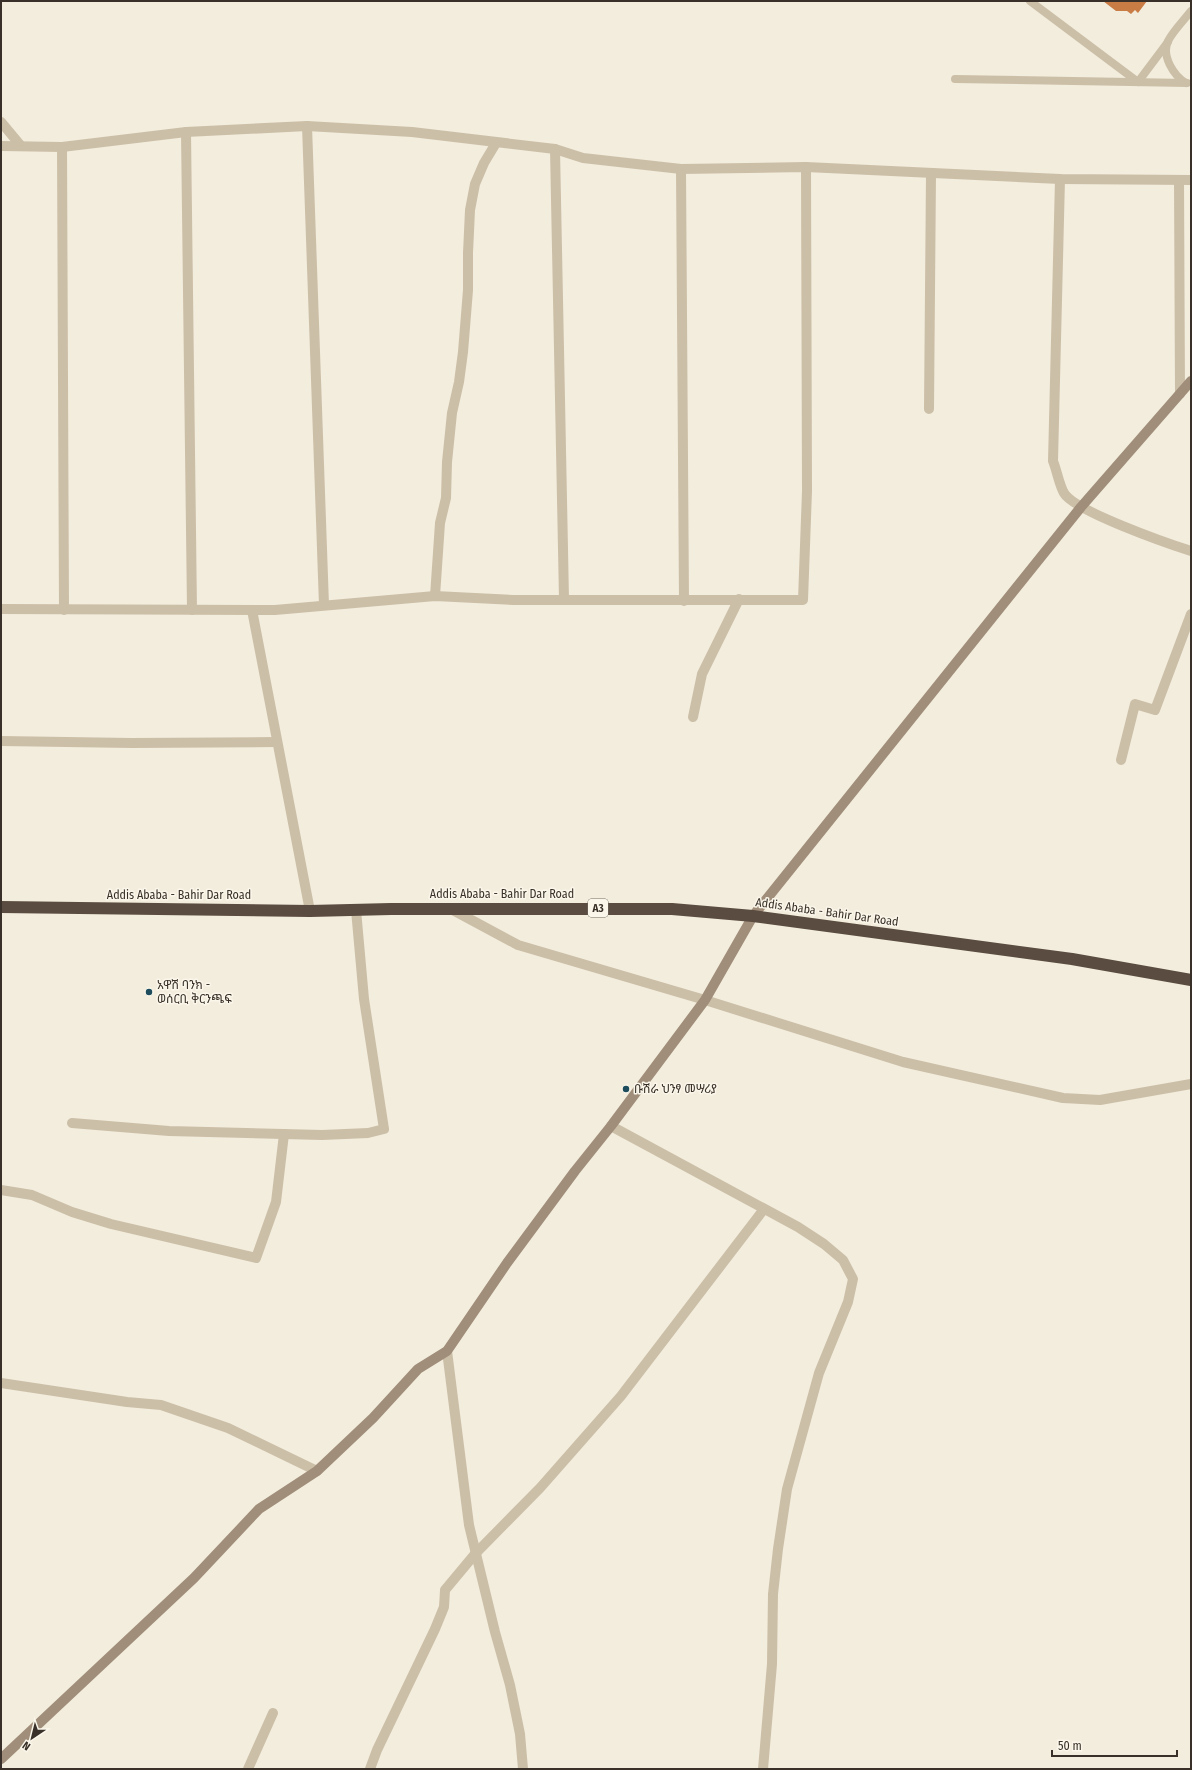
<svg xmlns="http://www.w3.org/2000/svg" width="1192" height="1770" font-family="'Fira Sans Condensed','Noto Sans Ethiopic',sans-serif">
	<rect width="100%" height="100%" fill="#f3eddd"/>
	<polygon fill="#ca7c45" points="1103,1 1147,1 1138,13 1135,10 1131,14 1127,11 1116,11"/>
	<g fill="none" stroke-linecap="round" stroke-linejoin="round">
		<g stroke="#ccbfa8" stroke-width="8">
			<polyline points="1030,1 1138,82 1168,42"/>
			<polyline points="955,79 1187,83"/>
			<path d="M1186,83C1174,76 1161,56 1168,41C1173,31 1184,20 1191,11"/>
		</g>
		<g stroke="#ccbfa8" stroke-width="10">
			<polyline points="1,122 21,146"/>
			<polyline points="307,126 324,605"/>
			<polyline points="186,132 192,610"/>
			<polyline points="1,146 62,147 186,132 307,126 412,132 555,149 583,158 681,169 806,167 1060,179 1191,180"/>
			<polyline points="62,147 64,610"/>
			<polyline points="555,149 564,599"/>
			<polyline points="681,169 684,601"/>
			<path d="M1060,179L1053,461C1057,471 1059,484 1064,493C1074,511 1169,544 1191,551"/>
			<polyline points="1179,181 1180,394"/>
			<polyline points="929,409 931,174"/>
			<polyline points="435,596 440,523 446,498 447,462 452,413 459,382 463,352 468,290 468,253 470,210 475,184 484,163 496,143"/>
			<polyline points="1,609 275,610 435,596 513,600 803,600 807,491 806,167"/>
			<polyline points="252,610 310,911"/>
			<polyline points="693,717 702,674 739,599"/>
			<polyline points="1,741 132,743 276,742"/>
			<polyline points="1121,760 1135,704 1155,710 1191,614"/>
			<polyline points="451,909 518,945 705,1000 903,1062 1063,1098 1100,1100 1191,1084"/>
			<polyline points="72,1123 169,1131 322,1135 368,1133 384,1129 364,999 356,910"/>
			<polyline points="611,1126 798,1227 824,1244 843,1260 853,1279 848,1302 819,1373 787,1489 778,1549 773,1594 772,1664 763,1769"/>
			<polyline points="1,1190 32,1195 72,1212 111,1224 256,1258 276,1202 284,1134"/>
			<polyline points="447,1351 469,1525 495,1632 510,1685 520,1734 523,1769"/>
			<polyline points="1,1383 127,1402 161,1405 228,1428 317,1471"/>
			<polyline points="248,1769 273,1713"/>
			<polyline points="370,1769 377,1750 435,1629 444,1607 445,1590 475,1554 540,1488 621,1396 764,1209"/>
		</g>
		<polyline stroke="#a08e7a" stroke-width="10" points="1,1759 194,1578 259,1509 317,1471 373,1418 418,1369 447,1351 507,1263 575,1171 611,1126 705,1000 753,916 1081,507 1191,381"/>
		<polyline stroke="#5a4c40" stroke-width="12" points="1,907 310,911 391,909 672,909 753,916 1072,959 1191,980"/>
	</g>
	<g fill="#1d4d5c" stroke="#faf6ea" stroke-width="1.5">
		<circle cx="149" cy="992" r="4"/>
		<circle cx="626" cy="1089" r="4"/>
	</g>
	<g text-anchor="middle" dominant-baseline="central" stroke-width="3" stroke-linejoin="round" paint-order="stroke">
		<rect fill="#faf6ea" stroke="#736c63" stroke-width="1" x="588" y="899" width="20" height="18" rx="3"/>
		<g font-size="11" font-weight="bold" fill="#393129">
			<text x="598" y="908">A3</text>
		</g>
		<g font-size="12" fill="#393129" stroke="#faf6ea">
			<text x="502" y="894">Addis Ababa - Bahir Dar Road</text>
			<text x="179" y="895">Addis Ababa - Bahir Dar Road</text>
			<text transform="translate(827 912) rotate(8)">Addis Ababa - Bahir Dar Road</text>
		</g>
		<g font-size="12" fill="#393129" stroke="#faf6ea" text-anchor="start">
			<text x="157" y="985">አዋሽ ባንክ -<tspan x="157" dy="14">ወሰርቢ ቅርንጫፍ</tspan></text>
			<text x="634" y="1089">ቡሽራ ህንፃ መሣሪያ</text>
		</g>
	</g>
	<rect width="1192" height="1770" fill="none" stroke="#393129" stroke-width="4"/>
	<g transform="translate(32 1738) rotate(215)" stroke="#faf6ea" stroke-width="3" paint-order="stroke">
	<path d="M0-3L7 15L0 10L-7 15Z" fill="#393129"/>
	<text y="-6" font-size="11" font-weight="bold" text-anchor="middle" fill="#393129">N</text>
	</g>
	<path d="M1052 1750v6h125v-6" fill="none" stroke="#393129" stroke-width="2"/>
	<text x="1058" y="1750" font-size="12" fill="#393129" stroke="#faf6ea" stroke-width="3" paint-order="stroke">50 m</text>
</svg>
